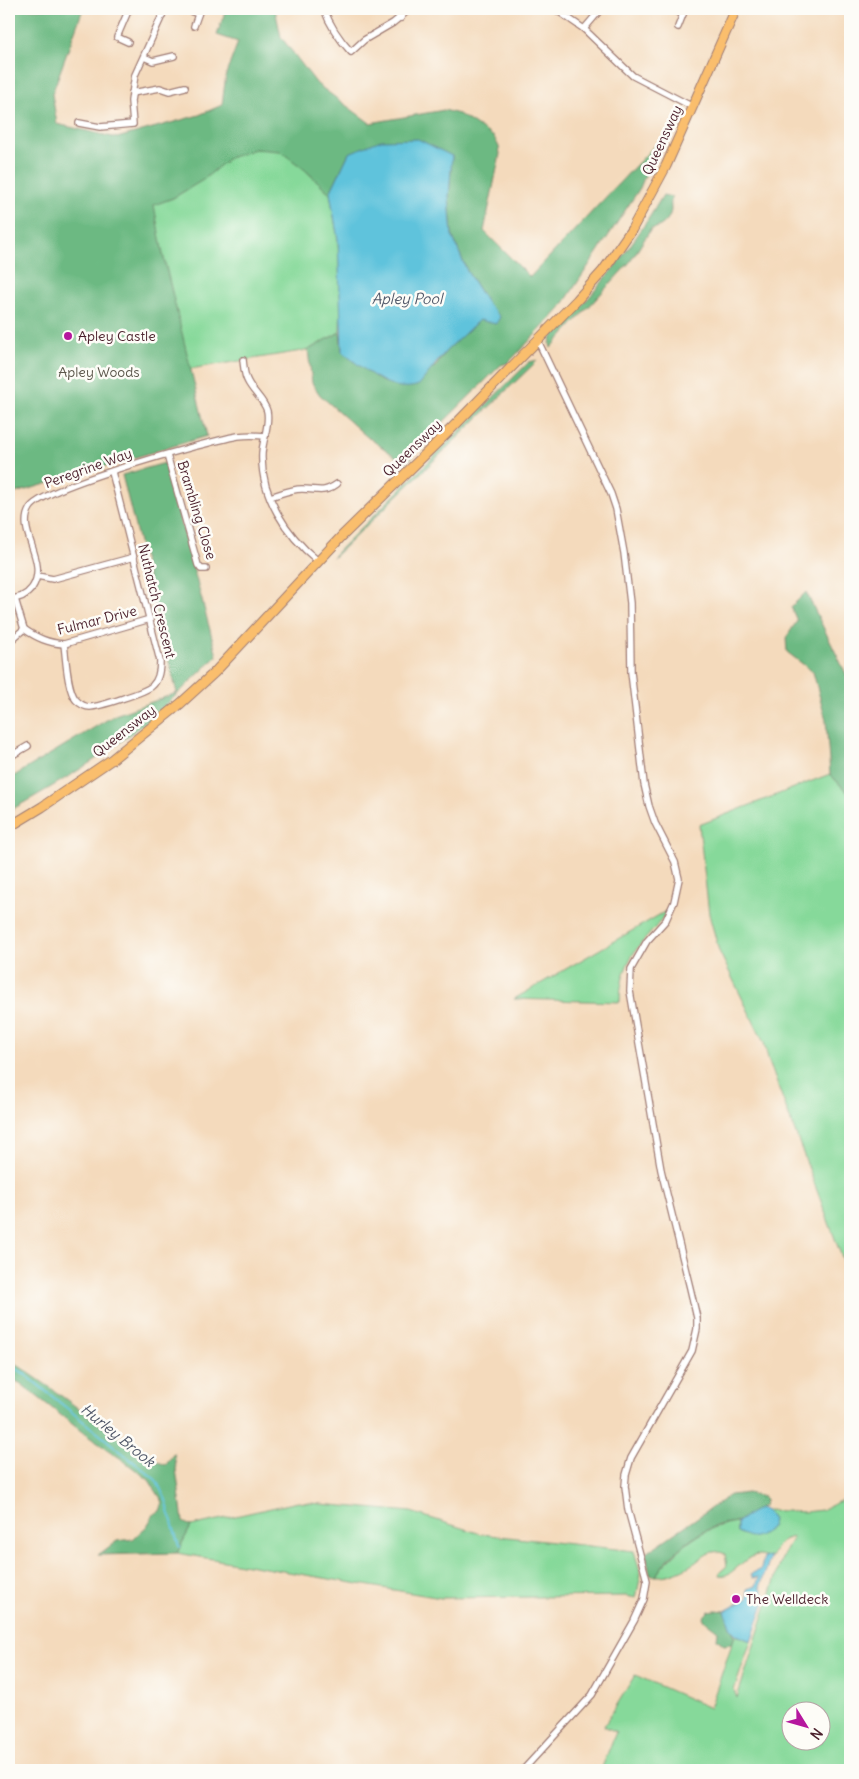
<svg xmlns="http://www.w3.org/2000/svg" width="859" height="1779" font-family="Delius,sans-serif">
	<rect width="100%" height="100%" fill="#fdfcf7"/>
	<filter id="ink" filterUnits="userSpaceOnUse"><feTurbulence type="fractalNoise" baseFrequency=".02" numOctaves="2"/><feDisplacementMap in="SourceGraphic" scale="10" xChannelSelector="R" yChannelSelector="G"/><feConvolveMatrix kernelMatrix="1 2 1 2 8 2 1 2 1" color-interpolation-filters="sRGB"/></filter>
	<filter id="wash" filterUnits="userSpaceOnUse"><feTurbulence type="fractalNoise" baseFrequency=".0096" numOctaves="4" result="noise"/><feDisplacementMap in="SourceGraphic" scale="20" xChannelSelector="R" yChannelSelector="G"/><feGaussianBlur stdDeviation="1.12" result="paint"/><feColorMatrix in="noise" values="0 0 0 0 0 0 0 0 0 0 0 0 0 0 0 0 0 1.4 0 .05"/><feComposite in="paint" operator="in"/></filter>
	<g filter="url(#wash)">
		<rect width="100%" height="100%" fill="#f4dabc"/>
		<g fill="#86d99a" stroke="#687c62" fill-rule="evenodd">
			<polygon points="255,149 280,150 304,169 330,193 338,239 341,299 340,332 308,350 190,369 163,255 153,205 173,198 202,180 229,158"/>
			<polygon points="830,774 850,795 850,1279 769,1062 764,1043 719,951 709,914 699,825"/>
			<path d="M666,911C660,924 649,934 640,945C626,961 620,981 620,1002L514,999Z"/>
			<path d="M850,1496V1770H601L616,1732L604,1726L635,1675L710,1708L735,1635L751,1641L734,1690L737,1698L783,1555L793,1537C781,1539 776,1548 771,1557C766,1557 762,1555 759,1555C743,1555 733,1579 719,1575L720,1572L727,1566L725,1554C721,1552 717,1551 713,1552C707,1553 701,1558 696,1562C685,1569 669,1577 656,1576C660,1568 665,1564 671,1558C690,1539 710,1525 737,1522V1532L773,1520L766,1510L804,1512L822,1510ZM792,1712H822V1742H792Z"/>
			<polygon points="298,1502 411,1512 481,1534 634,1551 641,1574 636,1598 626,1596 441,1598 177,1553 191,1526"/>
		</g>
		<g fill="#6cb982" stroke="#5b6c56">
			<polygon points="9,9 83,9 52,94 57,124 117,138 199,115 222,105 226,74 238,42 217,35 226,9 275,9 281,37 317,84 370,123 444,110 459,114 494,137 499,147 500,154 484,231 530,277 659,141 640,188 560,309 508,363 501,365 418,447 416,453 405,463 366,436 320,395 312,383 308,350 340,332 342,352 381,381 402,387 436,366 446,351 479,320 499,317 487,303 467,271 452,235 449,197 452,156 349,153 330,193 304,169 280,151 255,149 229,158 203,180 173,198 154,205 163,255 207,436 9,495"/>
			<path d="M663,195L672,197C670,202 671,204 671,210C670,220 661,228 651,229L630,262L551,348L550,343L552,337C564,322 579,310 591,295C618,264 642,231 663,195Z"/>
			<polygon points="538,360 333,558 334,555 524,367 529,362"/>
			<path d="M165,463L217,656C195,677 173,699 150,719C106,755 58,784 9,811V779L115,715L177,693L122,475Z"/>
			<polygon points="806,592 850,682 850,795 830,774 826,720 813,672 787,652 786,638 797,621 791,607"/>
			<polygon points="9,1361 13,1362 48,1386 144,1457 166,1465 174,1453 183,1522 191,1526 177,1553 98,1555 117,1541 133,1539 147,1526 154,1514 160,1511 163,1502 149,1480 120,1458 86,1435 20,1383 9,1378"/>
			<path d="M748,1493L763,1497L765,1500L764,1505C756,1510 747,1517 738,1521C733,1523 727,1523 722,1524C700,1530 666,1556 656,1576L650,1575L646,1553L730,1495Z"/>
			<polygon points="716,1610 725,1611 731,1629 735,1635 732,1644 724,1645 717,1639 718,1631 705,1621 703,1617 709,1611"/>
		</g>
		<g fill="#5ec3dc" stroke="#547184">
			<path d="M418,139L452,156L449,197L452,235L467,271L487,303L500,317L496,324L479,320L446,351L419,385C391,396 362,367 342,352L338,240L330,193L349,153L381,140Z"/>
			<path d="M759,1508L766,1510L773,1520L771,1528C755,1539 755,1540 737,1532V1522Z"/>
			<path d="M764,1557H771L760,1587L766,1598L751,1641C730,1633 732,1632 725,1611L748,1598L747,1589L756,1586L759,1577L753,1578L751,1574L761,1569Z"/>
		</g>
		<g fill="none" stroke-linecap="round" stroke-linejoin="round">
			<polyline stroke="#5ec3dc" stroke-width="2" points="9,1366 22,1372 156,1480 166,1500 179,1547"/>
		</g>
	</g>
	<g filter="url(#ink)">
		<g fill="none" stroke-linecap="round" stroke-linejoin="round">
			<g stroke="#9f7c74" stroke-width="8">
				<g id="street">
					<polyline points="185,9 198,14"/>
					<path d="M324,9C330,26 339,39 351,52L364,40L393,23L410,9"/>
					<polyline points="394,9 401,18"/>
					<polyline points="555,9 584,29 633,76 693,107"/>
					<polyline points="670,9 683,14"/>
					<polyline points="194,26 200,9"/>
					<polyline points="678,27 685,9"/>
					<polyline points="584,29 601,9"/>
					<polyline points="128,42 117,37 129,9"/>
					<polyline points="144,57 153,61 174,56"/>
					<polyline points="132,93 160,88 169,91 185,87"/>
					<polyline points="79,123 100,127 133,124 131,101 135,75 165,9"/>
					<path d="M243,360C244,367 244,376 248,382C253,392 264,400 267,411C270,424 263,439 262,453C260,495 286,535 318,561"/>
					<polyline points="167,455 198,565 201,569 206,569"/>
					<path d="M270,497C280,494 291,489 302,489C318,489 323,494 337,484"/>
					<polyline points="37,576 53,579 134,557"/>
					<path d="M9,599C18,599 26,596 32,588C50,561 15,532 30,508C44,486 206,442 238,436C247,435 255,435 265,436"/>
					<path d="M24,629C37,638 48,643 64,644L150,619"/>
					<polyline points="9,642 24,629 15,599"/>
					<path d="M64,644C66,658 67,690 76,700C80,704 84,707 90,707C98,707 146,692 152,686C159,680 160,670 160,661L112,472"/>
					<polyline points="9,757 28,746"/>
					<polyline points="523,1770 592,1695 634,1621 644,1599 647,1581 645,1573 628,1510 625,1486 626,1475 631,1458 692,1351 697,1329 697,1318 690,1288 661,1170 630,991 631,969 647,941 666,920 674,902 679,879 675,862 655,823 649,806 644,784 631,672 630,603 624,553 616,509 611,494 538,341"/>
				</g>
			</g>
			<g stroke="#9f7c74" stroke-width="11">
				<polyline id="primary" points="9,827 42,807 111,760 180,704 214,673 342,536 452,428 577,300 603,271 632,229 666,166 736,9"/>
			</g>
			<use href="#street" stroke="#fff" stroke-width="5.5"/>
			<use href="#primary" stroke="#fabe6d" stroke-width="9"/>
		</g>
	</g>
	<g fill="#b5179e" stroke="#fdfcf7" stroke-width="2">
		<circle cx="68" cy="336" r="5"/>
		<circle cx="736" cy="1599" r="5"/>
	</g>
	<g text-anchor="middle" dominant-baseline="central" stroke-width="5" stroke-linejoin="round" paint-order="stroke">
		<g font-size="14" fill="#4a1f2b" stroke="#fdfcf7">
			<text transform="translate(662 140) rotate(-65)">Queensway</text>
			<text transform="translate(412 448) rotate(-44)">Queensway</text>
			<text transform="translate(88 468) rotate(-20)">Peregrine Way</text>
			<text transform="translate(197 510) rotate(73)">Brambling Close</text>
			<text transform="translate(157 601) rotate(76)">Nuthatch Crescent</text>
			<text transform="translate(97 620) rotate(-14)">Fulmar Drive</text>
			<text transform="translate(124 731) rotate(-38)">Queensway</text>
		</g>
		<g font-size="14" fill="#4a1f2b" stroke="#fdfcf7" text-anchor="start">
			<text x="78" y="336">Apley Castle</text>
			<text x="746" y="1599">The Welldeck</text>
		</g>
		<g font-size="14" fill="#5c574c" stroke="#fdfcf7">
			<text x="99" y="372">Apley Woods</text>
		</g>
		<g font-size="15" font-style="italic" fill="#515869" stroke="#fdfcf7">
			<text x="407" y="298">Apley Pool</text>
			<text transform="translate(118 1435) rotate(39)">Hurley Brook</text>
		</g>
	</g>
	<rect width="859" height="1779" fill="none" stroke="#fdfcf7" stroke-width="30"/>
	<g transform="translate(806 1726) rotate(127)"><circle r="24" fill="#fdfcf7" stroke="#b5a4a5"/>
	<path d="M0-4L9 19L0 12L-9 19Z" fill="#b5179e"/>
	<text y="-8" font-size="14" font-weight="bold" text-anchor="middle" fill="#4a1f2b">N</text>
	</g>
</svg>
